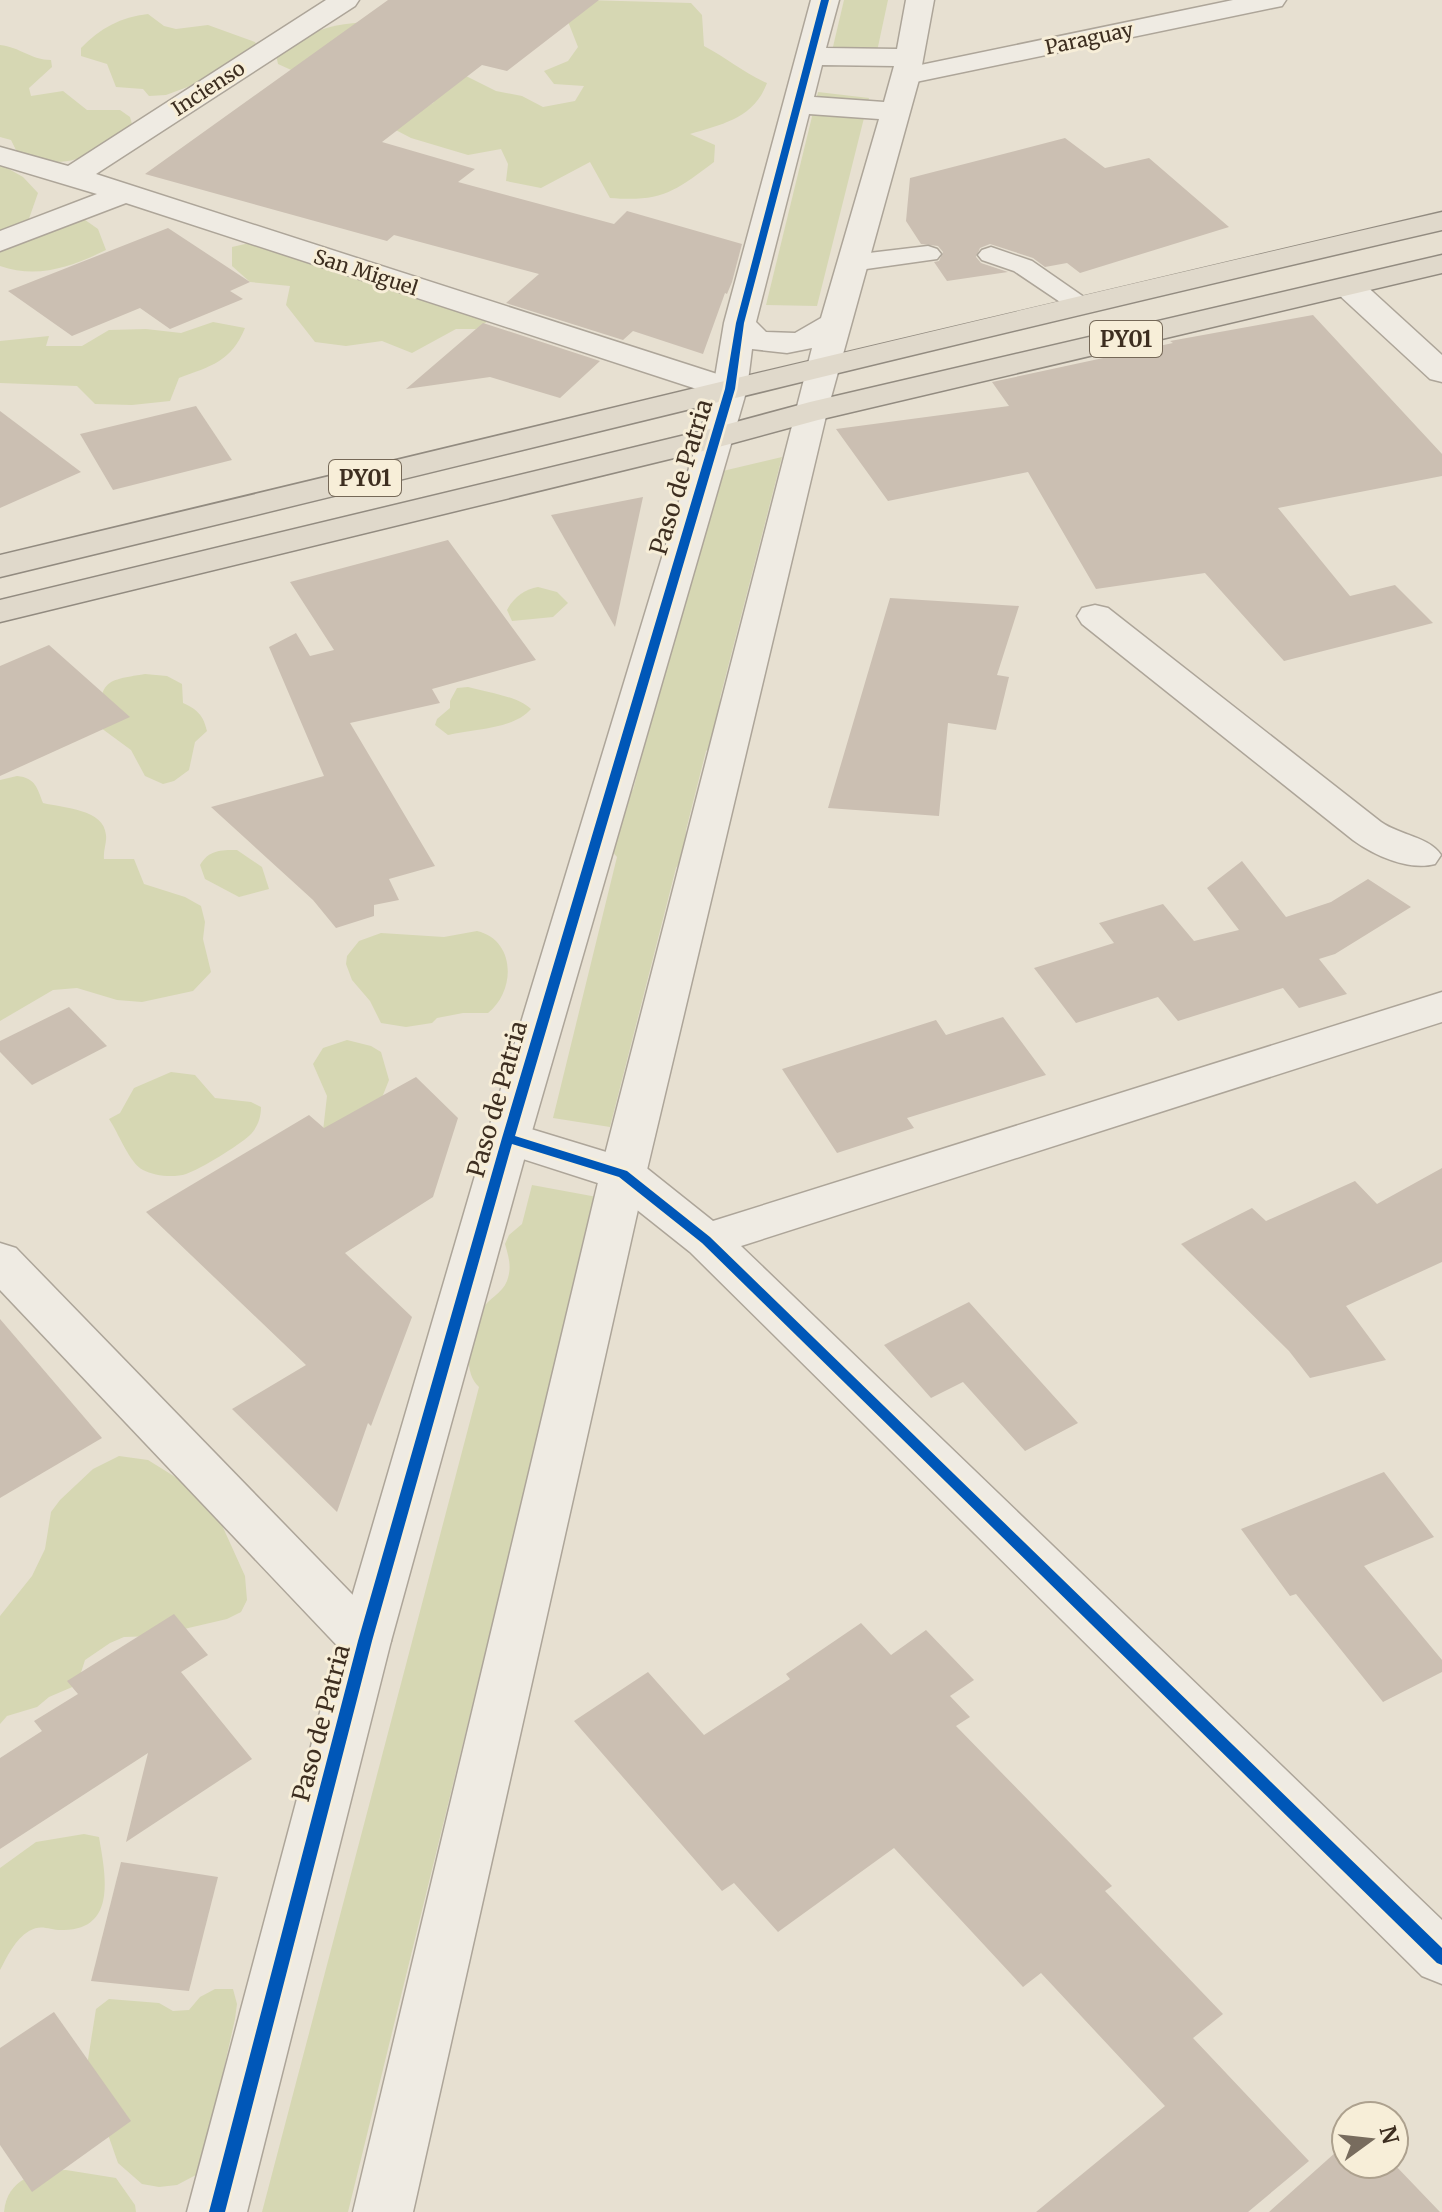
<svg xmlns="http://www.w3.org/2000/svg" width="1442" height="2212" font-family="Merriweather,serif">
	<rect width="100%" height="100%" fill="#e7e0d1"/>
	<g fill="#d6d7b3">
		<path d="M586,0L691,3L702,15L704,46C727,58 744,73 767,83C754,118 723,124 690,134L715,145L714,162C674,192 662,202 610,198L590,162L541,188L506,181L508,164L501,149L468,155L411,138L390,127L433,103L442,90L466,76L496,91L522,96L543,107L575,101L584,86L554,84L544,71L568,61L578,47L567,19Z"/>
		<polygon points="844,0 888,0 876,56 832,51"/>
		<path d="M148,14L164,26L176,29L208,25L255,42L258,49L227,84L193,85L166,95L149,96L143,89L116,87L107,64L81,56V48C100,28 121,17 148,14Z"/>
		<path d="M371,22L300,74L278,64L275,50C310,32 331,23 371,22Z"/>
		<path d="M0,45C20,47 31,60 51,60L52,67L29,88L31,96L63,91L87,110H120L130,117L132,124C94,156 68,173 18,154L11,140L0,137Z"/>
		<polygon points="818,92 869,98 817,306 766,305"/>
		<path d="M0,164L23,177L38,193L25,230L78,215L98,229L106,250C71,267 38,279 0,266Z"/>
		<polygon points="267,239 300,243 340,274 499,314 476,329 456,329 412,353 382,341 346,346 315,342 286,305 290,286 250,282 232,266 232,247"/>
		<path d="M213,322L245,328C231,362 211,366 179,378L170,401L132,405L95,404L77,386L0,383V341L49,336L46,346H82L109,330L146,329L181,333Z"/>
		<polygon points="782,457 720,698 722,706 711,747 706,751 686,830 685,854 676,868 610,1127 553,1118 617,857 610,849 624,792 633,790 640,763 634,743 710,474"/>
		<path d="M538,587L557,592L568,603L553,617L512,621L507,610C513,598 525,589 538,587Z"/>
		<path d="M145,674L167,676L182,684L183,703C198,710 203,715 207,731L195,742L189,770L174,781L163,784L145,776L131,750L97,725C103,681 101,681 145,674Z"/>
		<path d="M468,687C489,693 517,696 531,709C514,729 474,729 448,735L435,725L437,719L450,708V701L457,688Z"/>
		<path d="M17,776C36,778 37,788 43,803C64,808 104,809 106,835C107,842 103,851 104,859H134L144,884L185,897L201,906L205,922L203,939L211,972L193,991L142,1002L117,1000L77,988L53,990L0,1021V780Z"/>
		<path d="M237,850L262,867L269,889L239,897L205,879L200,865C209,850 220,850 237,850Z"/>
		<path d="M477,931C516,940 516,991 488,1013H463L437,1018L432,1023L406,1027L381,1023L370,1001L352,980L346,964L347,956L359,941L381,933L444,937Z"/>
		<polygon points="347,1040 371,1046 381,1052 389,1080 381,1100 323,1131 327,1096 313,1064 323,1048"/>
		<path d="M171,1072L195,1075L215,1098L251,1102L261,1107C261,1117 258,1127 250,1135C238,1146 201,1169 186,1174C174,1178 154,1176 143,1170C130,1164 118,1132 109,1119L120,1113L134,1088Z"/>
		<path d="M532,1185L597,1197L348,2212H262L479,1387C460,1369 471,1331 482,1310C488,1298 502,1294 507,1281C512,1267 509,1258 505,1244L509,1235L522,1224Z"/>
		<polygon points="119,1456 148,1460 201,1493 221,1523 245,1576 247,1600 241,1612 227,1619 154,1636 124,1637 110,1643 85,1660 77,1685 49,1697 37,1707 7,1716 0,1724 0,1616 32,1576 45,1549 51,1512 60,1500 93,1469"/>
		<path d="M84,1834L99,1837C105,1873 118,1929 64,1930C50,1931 42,1923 29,1931C15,1939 7,1957 0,1970V1868L36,1842Z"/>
		<polygon points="215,1989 233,1989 237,2004 235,2019 220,2086 227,2137 211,2167 177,2185 159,2187 142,2184 118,2163 86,2072 96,2009 109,1999 159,2003 173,2011 189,2010 200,1997"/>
		<path d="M66,2170L116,2178L135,2205L136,2212H4C7,2178 37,2171 66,2170Z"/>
	</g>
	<g fill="#cbbfb2">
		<polygon points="388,0 599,0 507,71 482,65 382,142 475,169 458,182 614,224 627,211 742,244 732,282 727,294 725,293 703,354 633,331 623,340 506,303 539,274 394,235 387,241 145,174"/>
		<polygon points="1065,138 1105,168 1149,158 1229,227 1080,273 1067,263 1045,267 1033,258 990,244 980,248 976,257 981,263 1008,272 947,281 934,262 939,261 943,252 938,246 921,244 906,221 910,178"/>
		<polygon points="168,228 250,282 230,291 243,299 170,329 140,308 72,336 8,291"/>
		<polygon points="1313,315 1442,454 1442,476 1278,508 1350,596 1395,585 1433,623 1284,661 1205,573 1096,589 1028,472 888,501 836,429 1009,406 992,382 1173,343 1170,341"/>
		<polygon points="483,323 600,361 560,398 490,377 406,389"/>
		<polygon points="196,406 232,460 113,490 80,434"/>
		<polygon points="0,411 81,472 0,508"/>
		<polygon points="643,497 615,627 551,515"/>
		<polygon points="448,540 536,660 432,689 440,703 350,723 435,866 389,879 399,900 374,905 374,916 336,928 313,900 211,807 324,776 269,647 296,633 310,656 334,650 290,582"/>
		<polygon points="890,598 1019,606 997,675 1009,677 996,730 948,723 939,816 828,808"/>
		<polygon points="49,645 130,717 0,776 0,666"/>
		<polygon points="1242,861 1286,917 1331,902 1368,879 1411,907 1335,954 1319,959 1347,994 1299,1008 1283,988 1178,1021 1158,997 1076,1023 1034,968 1114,943 1099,923 1163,904 1194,941 1239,930 1207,888"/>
		<polygon points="69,1007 107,1046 32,1085 0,1052 0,1041"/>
		<polygon points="1003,1017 1046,1075 907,1118 914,1128 837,1153 782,1069 936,1020 946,1035"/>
		<polygon points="416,1077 458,1118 433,1197 345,1253 412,1317 371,1426 368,1423 337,1512 232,1409 306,1365 146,1212 309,1115 324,1128"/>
		<polygon points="1442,1168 1442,1262 1346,1306 1386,1360 1310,1378 1289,1351 1181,1244 1252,1208 1266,1221 1355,1181 1377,1204"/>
		<polygon points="969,1302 1078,1423 1025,1451 963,1382 931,1398 884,1345"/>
		<polygon points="0,1319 102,1438 0,1498"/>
		<polygon points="1384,1472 1434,1537 1364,1566 1442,1660 1442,1672 1383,1702 1296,1594 1290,1596 1241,1529"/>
		<polygon points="174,1614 208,1655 181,1672 252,1759 126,1842 148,1753 0,1849 0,1758 42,1731 34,1721 78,1694 67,1681"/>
		<polygon points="861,1623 891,1655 926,1630 974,1680 950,1696 970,1717 956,1726 1112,1886 1105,1891 1223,2014 1193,2038 1309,2161 1248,2212 1036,2212 1165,2106 1041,1973 1023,1987 894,1848 778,1932 734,1883 722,1891 574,1721 648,1672 704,1735 790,1679 786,1674"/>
		<polygon points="121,1862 218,1877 189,1991 91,1981"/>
		<polygon points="54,2012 131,2121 32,2192 0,2145 0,2048"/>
		<polygon points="1345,2144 1346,2164 1394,2164 1440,2212 1269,2212"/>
	</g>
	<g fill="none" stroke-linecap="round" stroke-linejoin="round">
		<g stroke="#ada599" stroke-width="3">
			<g id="service">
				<polygon points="928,246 937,249 941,254 937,259 852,271 843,268 839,263 843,258 852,255"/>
				<polygon points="991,247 1032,261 1094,304 1090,310 1072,310 1014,271 982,260 978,255 982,250"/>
			</g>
		</g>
		<g stroke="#ada599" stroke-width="3">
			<g id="minor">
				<polygon points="326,0 359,0 355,6 96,174 742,382 747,389 742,396 730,399 718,396 126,203 0,251 0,231 97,194 0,165 0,147 68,166"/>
				<polygon points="1233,0 1286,0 1282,6 1272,8 906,84 896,82 892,76 896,70 906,68"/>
				<polygon points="1350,279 1361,281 1442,355 1442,382 1430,379 1339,295 1334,288 1339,281"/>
				<path d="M1095,605L1108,608L1381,822C1399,835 1430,837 1441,855L1435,864C1409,871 1375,856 1353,840L1082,624L1077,616L1082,608Z"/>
				<polygon points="1442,992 1442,1022 741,1246 1442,1920 1442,1984 1422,1976 690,1252 607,1186 492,1149 486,1138 492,1127 508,1122 639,1162 713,1221"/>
				<polygon points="0,1243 16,1248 383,1626 391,1641 383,1656 365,1663 347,1656 0,1290"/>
			</g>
		</g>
		<g stroke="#ada599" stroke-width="3">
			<path id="tertiary" d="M811,0H839L826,48L897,49L906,0H934L920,76L827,412L646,1174L413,2212H353L600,1174L812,348L787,353L752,349L747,389L530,1138L391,1641L247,2212H187L339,1641L486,1138L713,389L724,323ZM822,65L894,66L884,102L814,97ZM809,114L879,119L821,318L795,333L766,332L756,322Z"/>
		</g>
		<g stroke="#928b80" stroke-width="3">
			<g id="trunk">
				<path d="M1442,212V230C960,341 481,461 0,577V555C481,441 960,322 1442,212Z"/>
				<polygon points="1442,255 1442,273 818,420 715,448 0,622 0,600 706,430 810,402"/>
			</g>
		</g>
		<use href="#service" fill="#efebe3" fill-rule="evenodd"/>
		<use href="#minor" fill="#efebe3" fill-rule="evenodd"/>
		<use href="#tertiary" fill="#efebe3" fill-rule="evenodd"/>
		<use href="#trunk" fill="#e0d9cb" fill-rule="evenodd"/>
		<g stroke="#f7eed8" stroke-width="5">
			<polygon id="cycleway" points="821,0 829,0 744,323 735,389 515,1136 627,1171 710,1237 1442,1948 1442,1965 1437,1963 702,1243 619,1177 512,1144 372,1641 225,2212 209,2212 358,1641 502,1138 725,389 736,323"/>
		</g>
		<use href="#cycleway" fill="#0057b8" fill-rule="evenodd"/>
	</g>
	<g text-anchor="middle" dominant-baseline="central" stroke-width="6" stroke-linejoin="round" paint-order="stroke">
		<g font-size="20" fill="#3d2e20" stroke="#f7eed8">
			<text transform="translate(1089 38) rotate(-12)">Paraguay</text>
			<text transform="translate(208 88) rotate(-33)">Incienso</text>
			<text transform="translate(366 272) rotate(18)">San Miguel</text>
		</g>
		<g fill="#f7eed8" stroke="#756857" stroke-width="2">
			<rect x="1090" y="321" width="72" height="36" rx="6"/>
			<rect x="329" y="460" width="72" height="36" rx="6"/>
		</g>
		<g font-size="22" font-weight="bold" fill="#3d2e20">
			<text x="1126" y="339">PY01</text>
			<text x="365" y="478">PY01</text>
		</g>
		<g font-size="24" fill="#3d2e20" stroke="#f7eed8">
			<text transform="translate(681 477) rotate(-73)">Paso de Patria</text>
			<text transform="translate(497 1099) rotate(-74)">Paso de Patria</text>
			<text transform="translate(321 1723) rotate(-75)">Paso de Patria</text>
		</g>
	</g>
	<g transform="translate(1370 2140) rotate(75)"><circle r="38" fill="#f7eed8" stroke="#ada18e" stroke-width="2"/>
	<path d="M0-6L14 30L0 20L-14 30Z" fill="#786c5e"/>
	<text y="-12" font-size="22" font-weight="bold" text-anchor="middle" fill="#3d2e20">N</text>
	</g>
</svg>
